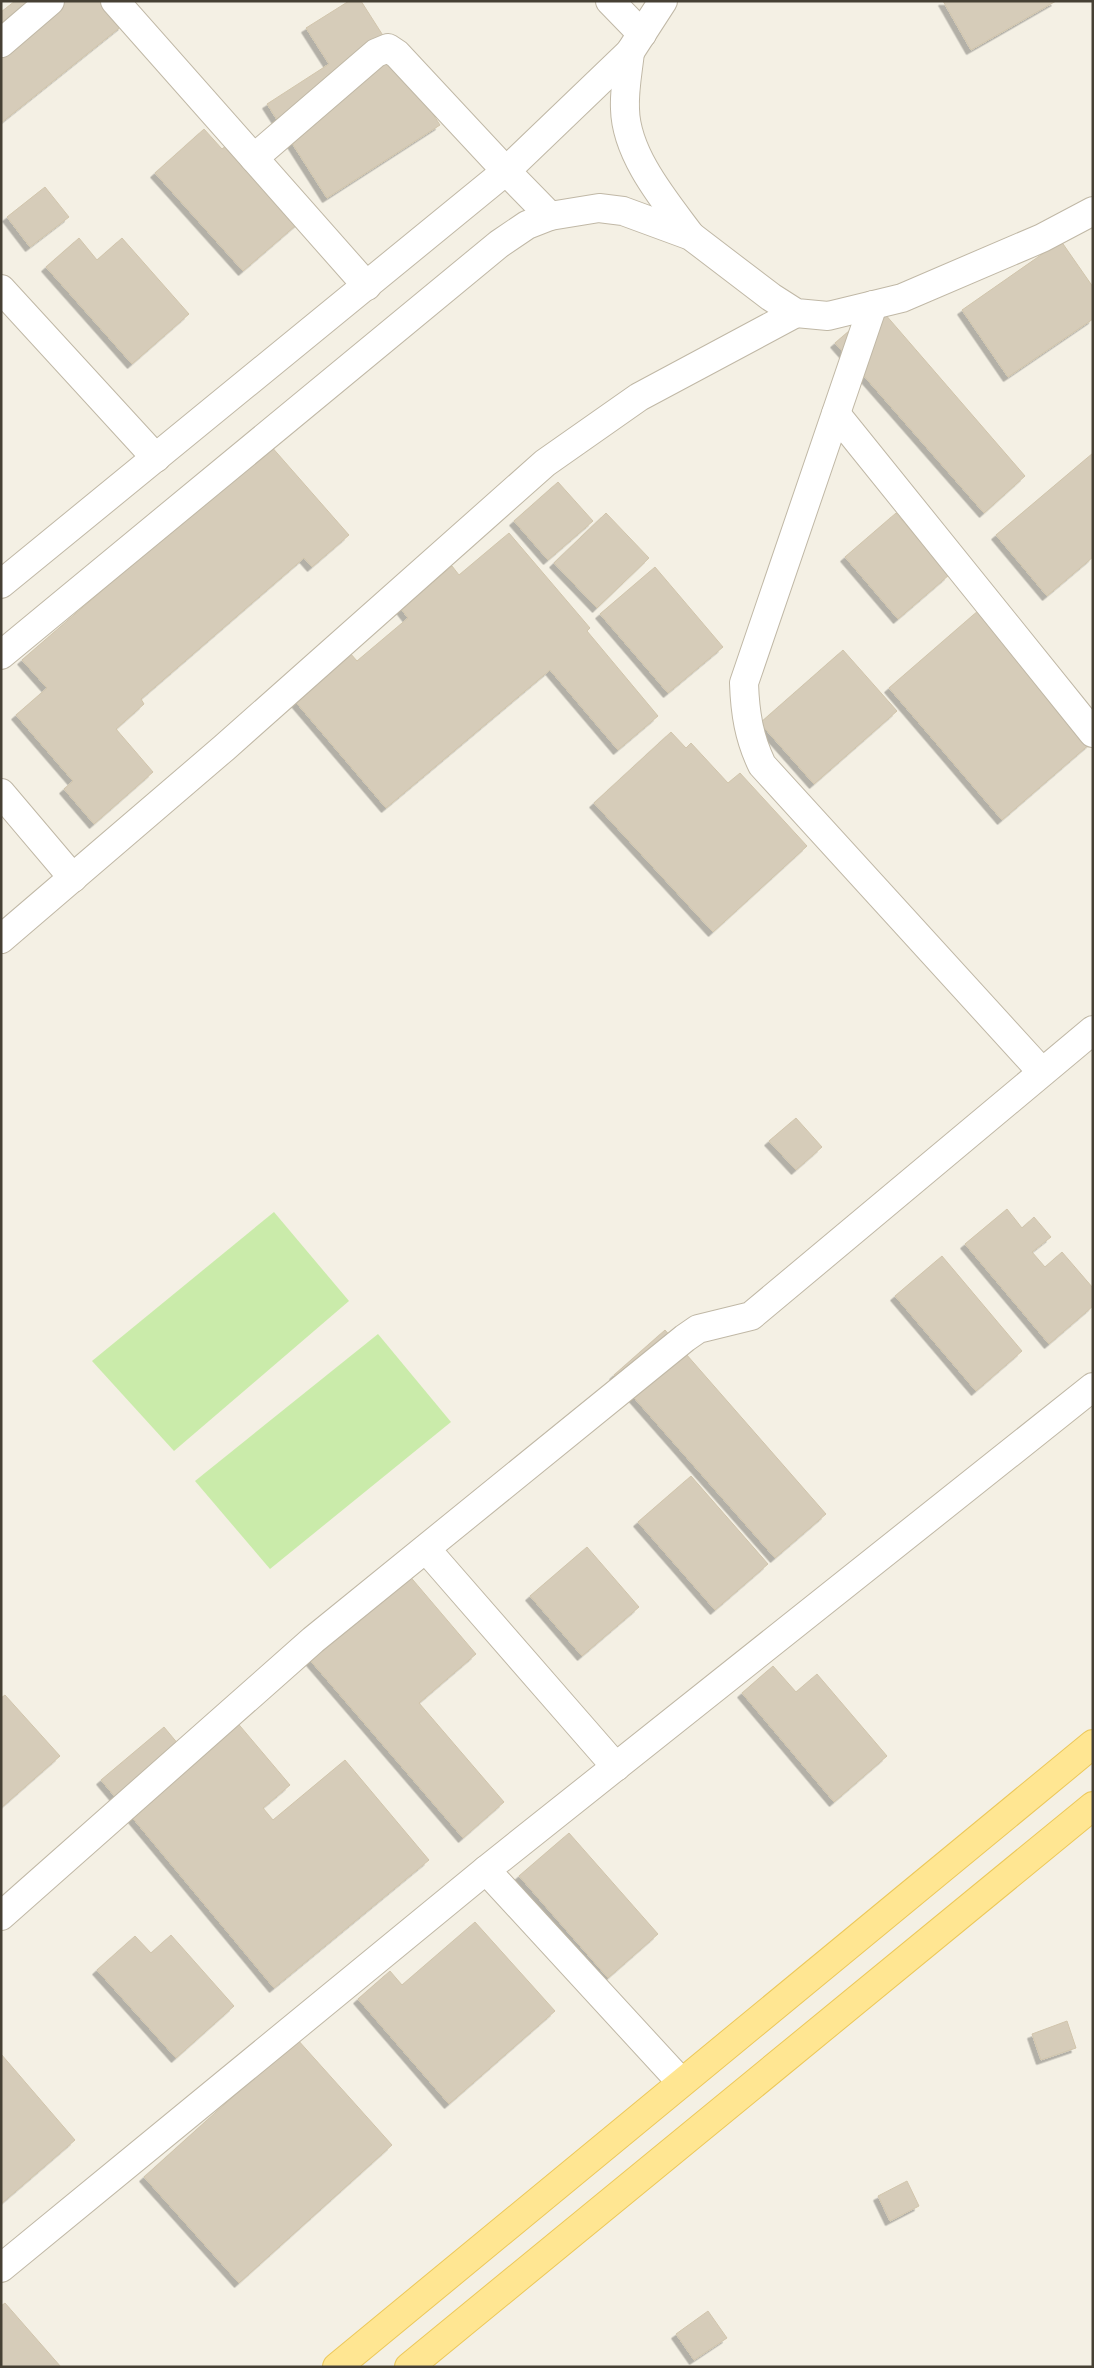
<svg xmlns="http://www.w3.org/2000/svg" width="1094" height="2368" font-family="Roboto,sans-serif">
	<defs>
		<filter id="shadow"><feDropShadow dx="-4.5" dy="4.5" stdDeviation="0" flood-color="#0004"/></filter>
	</defs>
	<rect width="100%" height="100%" fill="#f4f0e4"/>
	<g fill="#caebaa">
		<polygon points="274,1212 349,1301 174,1451 92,1361"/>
		<polygon points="378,1334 451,1422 270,1569 195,1481"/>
	</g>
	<g fill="#d6ccb9" stroke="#d1c5ac" filter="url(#shadow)">
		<polygon points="15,1 105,1 123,25 1,123 1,51 15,40 1,23 1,12"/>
		<polygon points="349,1 361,1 440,125 327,198 267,104 329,64 306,28"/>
		<polygon points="943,1 1056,1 971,50"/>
		<polygon points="204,129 222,149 233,140 303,219 243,271 155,173"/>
		<polygon points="45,187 69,217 30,247 7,217"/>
		<polygon points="79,238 97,260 122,238 189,314 132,364 46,267"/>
		<polygon points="1061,241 1093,287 1093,319 1008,377 962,310"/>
		<polygon points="878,306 1025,476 984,513 835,343"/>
		<polygon points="270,445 349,535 312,567 304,558 141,699 144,704 116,729 153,772 94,824 64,789 73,781 16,715 47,688 22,660"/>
		<polygon points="1093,453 1093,557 1047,596 996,535"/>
		<polygon points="558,482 593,521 548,560 514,521"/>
		<polygon points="606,513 649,558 597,608 554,563"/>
		<polygon points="896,513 949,575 898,619 845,557"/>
		<polygon points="509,533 590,628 587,631 658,716 618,750 550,670 386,808 294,700 350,653 357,661 408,618 401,609 452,566 459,575"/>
		<polygon points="655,567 723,647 668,693 600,614"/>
		<polygon points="979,610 1092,742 1002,820 889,688"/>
		<polygon points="843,650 897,711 814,784 760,723"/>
		<polygon points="671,732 686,748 691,743 728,783 740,773 807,846 713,932 594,803"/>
		<polygon points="796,1118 822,1147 796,1170 769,1141"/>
		<polygon points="1007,1209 1022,1228 1034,1217 1051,1237 1032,1252 1045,1267 1062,1252 1093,1288 1093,1306 1049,1344 965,1244"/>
		<polygon points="942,1256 1022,1351 976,1391 895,1296"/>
		<polygon points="665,1330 826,1514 775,1558 614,1375"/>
		<polygon points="691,1476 768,1564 715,1610 638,1522"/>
		<polygon points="587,1547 639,1607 582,1656 530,1596"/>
		<polygon points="396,1560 476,1654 419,1703 504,1802 463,1838 297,1645"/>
		<polygon points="773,1666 796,1692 817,1674 887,1756 834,1802 742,1693"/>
		<polygon points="5,1695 60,1756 1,1808 1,1698"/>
		<polygon points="224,1707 290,1785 263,1808 273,1820 345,1760 429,1860 274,1988 101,1780 164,1727 179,1745"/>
		<polygon points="569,1833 658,1934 608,1978 519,1876"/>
		<polygon points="475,1922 555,2011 449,2104 358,1999 390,1971 402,1985"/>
		<polygon points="171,1935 234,2006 176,2058 97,1970 135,1936 151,1953"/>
		<polygon points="1067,2021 1076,2048 1041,2060 1032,2034"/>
		<polygon points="297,2039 392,2145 239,2283 144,2177"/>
		<polygon points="1,2054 75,2140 1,2204"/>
		<polygon points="907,2181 919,2206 890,2221 878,2196"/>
		<polygon points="5,2303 61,2367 1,2367 1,2306"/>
		<polygon points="708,2311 727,2338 694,2360 676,2334"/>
	</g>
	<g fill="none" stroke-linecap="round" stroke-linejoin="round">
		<g stroke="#c0b8a6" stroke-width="30">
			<g id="minor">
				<polyline points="115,1 367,286"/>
				<polyline points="610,1 642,34"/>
				<polyline points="1,43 50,1"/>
				<polyline points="254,158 376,53 388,48 397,54 506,171 550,216"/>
				<polyline points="1,289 156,458"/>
				<path d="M873,305L744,683C745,713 749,738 762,765L1042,1072"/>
				<polyline points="836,414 1093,733"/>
				<polyline points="1,793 73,878"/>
				<polyline points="1,939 224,748 545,463 639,397 796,313"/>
				<polyline points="426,1549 616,1767"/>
				<polyline points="486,1870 681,2082"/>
				<polyline points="1,1916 313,1640 685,1338 698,1329 751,1316 1093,1030"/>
				<polyline points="1,2268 486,1870 1093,1387"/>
			</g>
		</g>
		<g stroke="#c0b8a6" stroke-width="30">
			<g id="tertiary">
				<path d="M630,52C628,71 624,90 625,109C626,155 665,201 691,236"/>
				<polyline points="1,584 506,171 630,52 663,1"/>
				<polyline points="1,655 499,244 527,225 550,216 599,208 623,211 691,236 771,297 796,313 828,316 902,298 1042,238 1093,211"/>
			</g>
		</g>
		<g stroke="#ecc85a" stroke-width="30">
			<g id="primary">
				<polyline points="337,2367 1093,1744"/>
				<polyline points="409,2367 1093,1806"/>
			</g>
		</g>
		<use href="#minor" stroke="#fff" stroke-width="28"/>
		<use href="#tertiary" stroke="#fff" stroke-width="28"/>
		<use href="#primary" stroke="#ffe692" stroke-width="28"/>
	</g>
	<rect width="1094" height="2368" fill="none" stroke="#464034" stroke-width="5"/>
</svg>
